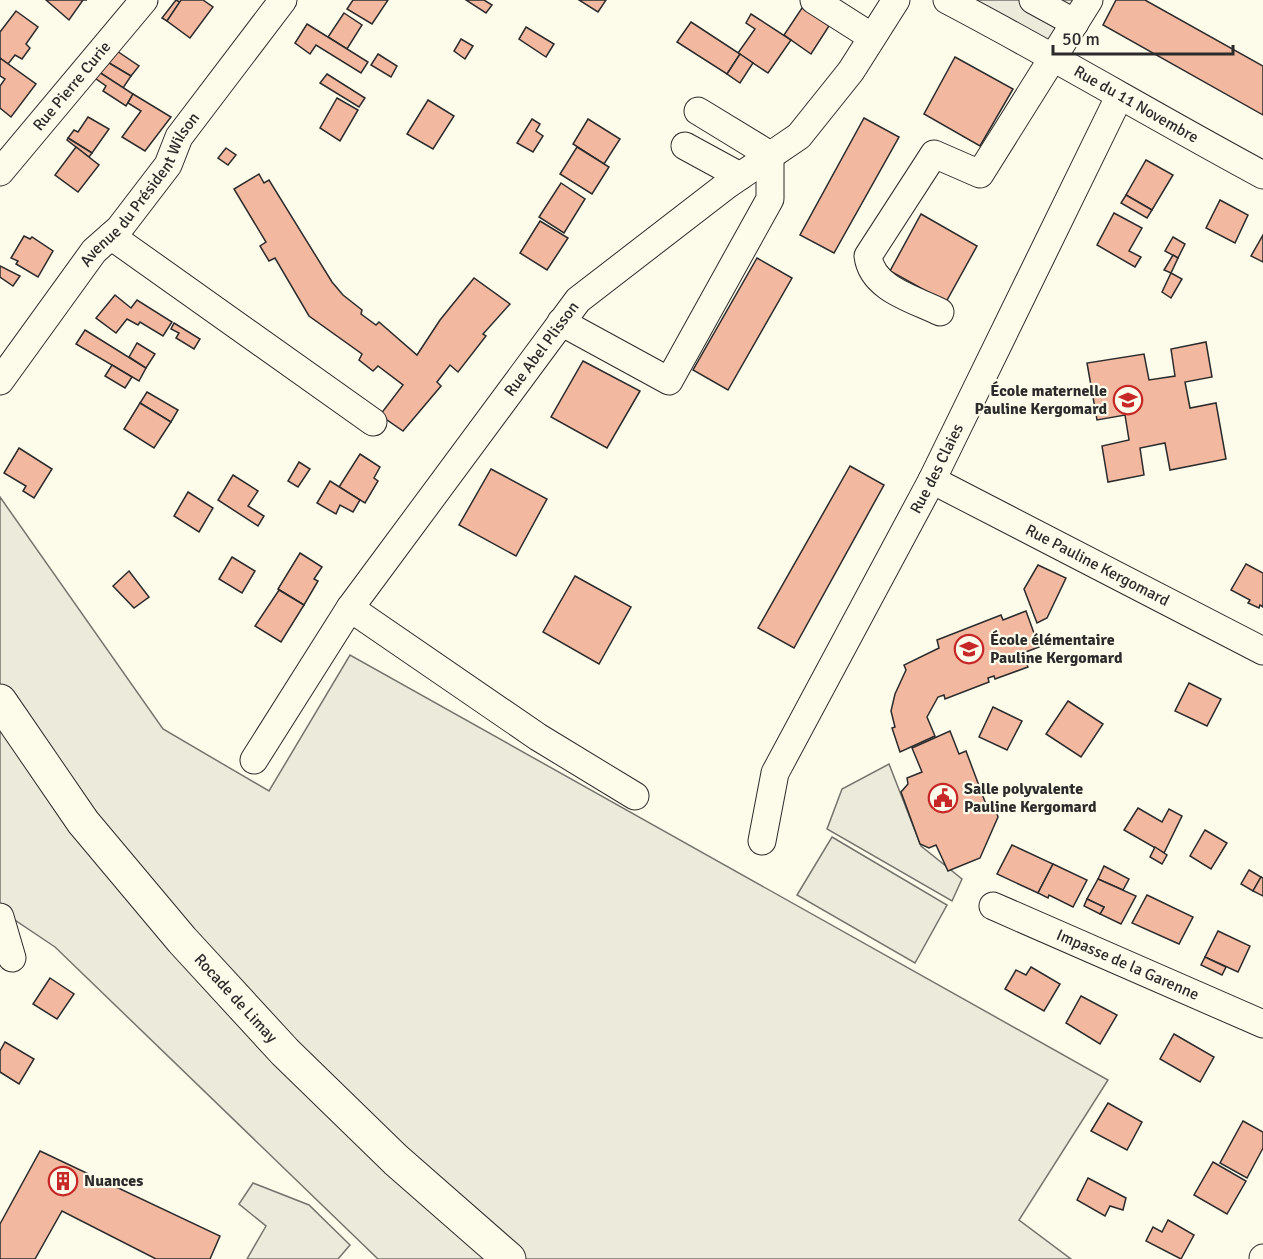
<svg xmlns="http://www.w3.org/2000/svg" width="1263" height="1259" font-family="Signika,sans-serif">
	<rect width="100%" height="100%" fill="#fdfbea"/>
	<g fill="#ecebdb" stroke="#74746e" stroke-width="1.5">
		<polygon points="0,497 163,729 269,791 350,655 1108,1080 1019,1220 1071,1259 378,1259 55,947 0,910"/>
		<polygon points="832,837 947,905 915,963 797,895"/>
	</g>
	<g fill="#eceadb" stroke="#74746e" stroke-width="1.5">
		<polygon points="968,0 1100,0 1069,57"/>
		<polygon points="889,764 921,846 962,879 952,901 827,829 842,789"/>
		<polygon points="253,1183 309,1205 350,1245 338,1259 247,1259 266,1226 239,1204"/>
	</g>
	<g fill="#f2b8a0" stroke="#2b2b2b" stroke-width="1.5">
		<polygon points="46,0 87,0 83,0 69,20"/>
		<polygon points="176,0 180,2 167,21 162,18"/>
		<polygon points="181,0 203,0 213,7 190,38 167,21"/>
		<polygon points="353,0 388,0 372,24 347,9"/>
		<polygon points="466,0 484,0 492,5 486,13"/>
		<polygon points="579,0 606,0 598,12"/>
		<polygon points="1116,0 1145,0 1263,66 1263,115 1103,25"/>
		<polygon points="802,8 829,26 811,54 784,35"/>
		<polygon points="16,11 38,27 26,44 30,48 22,59 15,55 8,64 0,58 0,32"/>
		<polygon points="344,13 362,25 347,49 328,37"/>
		<polygon points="751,14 791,40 768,73 738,53 755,29 746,23"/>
		<polygon points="691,22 740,54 727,74 677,42"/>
		<polygon points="307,24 368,62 361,73 316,45 310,54 295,43"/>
		<polygon points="526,27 554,44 546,57 519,39"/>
		<polygon points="461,39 473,46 465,59 454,51"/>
		<polygon points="114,49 139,66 131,76 104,60"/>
		<polygon points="378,54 397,66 391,77 371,65"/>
		<polygon points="740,54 753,63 740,83 727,74"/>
		<polygon points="955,57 1013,89 980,146 924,114"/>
		<polygon points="0,58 36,84 11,117 0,108 0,86 5,79 0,76"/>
		<polygon points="104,60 131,76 123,88 96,70"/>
		<polygon points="96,70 133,94 126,106 103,91 106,86 92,76"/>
		<polygon points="327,74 365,98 359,107 320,83"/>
		<polygon points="133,94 171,117 145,151 122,137 141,111 128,103"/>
		<polygon points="337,98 358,110 340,141 320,128"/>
		<polygon points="428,100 454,116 433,149 407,134"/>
		<polygon points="88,117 109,129 92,153 68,138 74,130 78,132"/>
		<polygon points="864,118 899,137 834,253 800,235"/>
		<polygon points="532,119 540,124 536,131 543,136 533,152 517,143"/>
		<polygon points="588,119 620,139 604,164 573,144"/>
		<polygon points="68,138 92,153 89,157 67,140"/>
		<polygon points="76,147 99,165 78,192 55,175"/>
		<polygon points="577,147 609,167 592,194 560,174"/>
		<polygon points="226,148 236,155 228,165 218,158"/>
		<polygon points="1146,160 1173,175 1152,210 1126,195"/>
		<polygon points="259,174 264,183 269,180 332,282 343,295 362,310 361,314 376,325 379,322 417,355 440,320 474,278 510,304 483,334 486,336 458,372 450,365 437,382 441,386 403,431 380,415 403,385 378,366 373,371 359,360 362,354 309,316 275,258 269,261 260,246 266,242 234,189"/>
		<polygon points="561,183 585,199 564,233 539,217"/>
		<polygon points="1126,195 1152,210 1147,218 1121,203"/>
		<polygon points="1220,200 1248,215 1235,243 1206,228"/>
		<polygon points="1114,213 1142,228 1129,251 1141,257 1135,267 1097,245"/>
		<polygon points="921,214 977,246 946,302 890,271"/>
		<polygon points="540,221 568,238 547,270 520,253"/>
		<polygon points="1263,235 1263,262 1251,256"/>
		<polygon points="24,236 30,239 32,237 53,251 38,277 16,264 18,261 11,258"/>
		<polygon points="1173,237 1185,244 1178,258 1165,251"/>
		<polygon points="1173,255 1178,258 1171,273 1164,270"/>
		<polygon points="757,258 792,278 728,390 693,370"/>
		<polygon points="0,266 20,276 13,286 0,277"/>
		<polygon points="1171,273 1182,279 1171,298 1162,292"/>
		<polygon points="115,295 131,308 137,300 172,322 163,336 140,322 138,325 127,319 116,333 96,318"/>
		<polygon points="174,323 200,339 194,349 176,338 179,333 171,329"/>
		<polygon points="85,330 146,368 139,381 76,344"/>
		<polygon points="1206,342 1212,377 1185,382 1190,408 1216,403 1226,459 1170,470 1165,443 1140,448 1144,475 1108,482 1102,446 1129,440 1125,415 1097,420 1087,363 1144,354 1149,380 1175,376 1171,349"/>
		<polygon points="137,343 155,354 146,368 129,357"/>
		<polygon points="583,361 640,391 607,448 551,417"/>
		<polygon points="112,365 132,377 125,388 105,376"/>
		<polygon points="147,392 178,410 171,422 140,403"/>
		<polygon points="140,403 171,422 154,448 124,429"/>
		<polygon points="19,448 52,469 34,498 23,491 26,486 4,473"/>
		<polygon points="360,454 380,467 374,478 378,481 365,503 339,487"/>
		<polygon points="299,462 310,469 298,487 288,481"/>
		<polygon points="850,466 884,485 794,648 758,628"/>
		<polygon points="491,469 547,499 516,556 459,525"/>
		<polygon points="233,475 258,491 248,506 264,516 258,526 218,500"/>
		<polygon points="330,481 360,500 353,512 340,505 336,514 317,503"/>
		<polygon points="188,492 213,508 199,532 174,516"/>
		<polygon points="300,553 322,567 314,579 318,581 304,605 278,589"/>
		<polygon points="232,557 255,571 242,593 219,579"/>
		<polygon points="1246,564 1263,573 1263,607 1260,605 1259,608 1248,603 1250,600 1231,590"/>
		<polygon points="1038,565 1066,578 1047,618 1037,623 1024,589"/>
		<polygon points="129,571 149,597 134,608 113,586"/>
		<polygon points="575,576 631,607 599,664 543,632"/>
		<polygon points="279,590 304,605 281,642 255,626"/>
		<polygon points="1026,611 1039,647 1023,653 1028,667 995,679 994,676 988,678 989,682 945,699 944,695 938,697 927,717 935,736 900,752 892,728 895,727 891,711 895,694 906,670 904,665 939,648 937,640 1001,615 1003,620"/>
		<polygon points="1189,683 1221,699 1207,726 1175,711"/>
		<polygon points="1068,701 1103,724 1081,757 1046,734"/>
		<polygon points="993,707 1022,721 1007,750 979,737"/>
		<polygon points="950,731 959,754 966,751 987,807 994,805 998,817 980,858 948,871 936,845 929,848 920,844 901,792 908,784 907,778 922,772 912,748"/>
		<polygon points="1138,808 1162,822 1169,809 1182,816 1164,853 1124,830"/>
		<polygon points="1205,830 1227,843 1211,869 1190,856"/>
		<polygon points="1012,845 1053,864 1038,893 997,874"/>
		<polygon points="1155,847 1167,855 1162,864 1150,857"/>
		<polygon points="1053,864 1087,880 1073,907 1049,895 1048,898 1038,893"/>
		<polygon points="1104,866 1129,879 1123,890 1098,879"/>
		<polygon points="1249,870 1261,877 1253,891 1241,884"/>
		<polygon points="1261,877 1263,878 1263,896 1253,891"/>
		<polygon points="1098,879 1136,896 1121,924 1100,914 1104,907 1087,899"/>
		<polygon points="1147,895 1193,917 1179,944 1132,923"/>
		<polygon points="1087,899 1104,907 1100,914 1084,906"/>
		<polygon points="1218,931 1250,946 1238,972 1205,957"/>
		<polygon points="1205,957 1226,967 1222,975 1201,965"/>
		<polygon points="1031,967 1060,984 1044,1011 1005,989 1016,970 1026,975"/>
		<polygon points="50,978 74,994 57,1019 33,1004"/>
		<polygon points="1081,996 1117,1015 1100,1044 1066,1023"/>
		<polygon points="1174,1034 1214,1057 1200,1082 1160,1059"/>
		<polygon points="5,1042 34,1059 19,1084 0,1072 0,1051"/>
		<polygon points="1108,1103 1142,1122 1127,1150 1091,1131"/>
		<polygon points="1243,1121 1263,1132 1263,1148 1247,1178 1220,1163"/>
		<polygon points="40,1151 220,1236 210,1259 156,1259 62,1211 35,1259 0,1259 0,1224"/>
		<polygon points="1213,1162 1246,1181 1227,1214 1194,1195"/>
		<polygon points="1088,1178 1126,1198 1123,1210 1110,1206 1105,1216 1077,1200"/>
		<polygon points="1168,1220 1194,1235 1181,1259 1146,1241 1153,1227 1162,1232"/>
	</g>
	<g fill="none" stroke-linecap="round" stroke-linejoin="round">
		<g stroke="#2b2b2b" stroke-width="29">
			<g id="minor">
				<polyline points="814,0 872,37"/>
				<path id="s1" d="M947,0C1054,56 1157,118 1263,175"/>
				<polyline points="1033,0 1075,23"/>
				<polyline points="685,146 740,176"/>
				<path id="s2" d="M0,172L144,0"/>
				<polyline points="111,236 373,422"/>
				<path d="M940,312C914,299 872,289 868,256L934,154L980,174L1089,0"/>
				<polyline points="561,322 669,381 770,199 770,155 698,111"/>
				<path id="s3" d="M0,381L94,251L119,229L168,165L179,137L283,0"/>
				<path id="s4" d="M932,480L1263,651"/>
				<polyline points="350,608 538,737 635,796"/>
				<path id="s5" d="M254,760L350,608L578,300L727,185L799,136L851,71L896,0"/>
				<path id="s6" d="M762,841L775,773L932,480L1119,97"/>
				<path id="s7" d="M993,906L1263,1024"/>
				<polyline points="0,917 12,958"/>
				<polyline points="1263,1259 1263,1258"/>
			</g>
		</g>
		<g stroke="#2b2b2b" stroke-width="35">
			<g id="major">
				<path id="s8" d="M0,701L83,822L182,940L285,1052L396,1160L509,1259"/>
			</g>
		</g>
		<use href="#minor" stroke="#fdfbea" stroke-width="27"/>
		<use href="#major" stroke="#fdfbea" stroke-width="33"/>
	</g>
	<defs>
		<g id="school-ring" transform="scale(1.5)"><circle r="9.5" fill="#fdfbea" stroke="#c62828" stroke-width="1.5"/><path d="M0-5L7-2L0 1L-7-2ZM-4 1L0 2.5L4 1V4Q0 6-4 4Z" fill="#c62828"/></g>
		<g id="civic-ring" transform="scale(1.5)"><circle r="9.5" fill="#fdfbea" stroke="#c62828" stroke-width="1.5"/><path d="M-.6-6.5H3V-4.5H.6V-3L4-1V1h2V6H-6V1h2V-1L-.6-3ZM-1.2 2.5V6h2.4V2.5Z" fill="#c62828"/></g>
		<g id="building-ring" transform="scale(1.5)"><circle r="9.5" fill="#fdfbea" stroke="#c62828" stroke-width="1.5"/><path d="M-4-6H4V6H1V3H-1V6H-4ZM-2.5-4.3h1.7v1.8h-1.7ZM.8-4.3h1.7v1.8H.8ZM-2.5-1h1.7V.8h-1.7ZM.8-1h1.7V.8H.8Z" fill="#c62828"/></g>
	</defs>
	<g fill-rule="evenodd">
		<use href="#school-ring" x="1128" y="400"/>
		<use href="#school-ring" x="969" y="649"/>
		<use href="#civic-ring" x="943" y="798"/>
		<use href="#building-ring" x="63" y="1181"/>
	</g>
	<g text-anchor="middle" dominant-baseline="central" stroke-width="4.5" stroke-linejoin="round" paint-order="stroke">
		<g font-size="16" fill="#2b2b2b" stroke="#fdfbea">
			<text stroke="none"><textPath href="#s2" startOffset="112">Rue Pierre Curie</textPath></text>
			<text stroke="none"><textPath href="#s1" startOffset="216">Rue du 11 Novembre</textPath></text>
			<text stroke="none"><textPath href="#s3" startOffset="238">Avenue du Président Wilson</textPath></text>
			<text stroke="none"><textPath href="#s5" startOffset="502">Rue Abel Plisson</textPath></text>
			<text stroke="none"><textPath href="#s6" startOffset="414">Rue des Claies</textPath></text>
			<text stroke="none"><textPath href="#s4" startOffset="186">Rue Pauline Kergomard</textPath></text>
			<text stroke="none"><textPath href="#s7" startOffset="147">Impasse de la Garenne</textPath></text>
			<text stroke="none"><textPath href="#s8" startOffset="380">Rocade de Limay</textPath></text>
		</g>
		<g font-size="16" font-weight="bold" fill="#2b2b2b" stroke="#fdfbea" text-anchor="start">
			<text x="1107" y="391" text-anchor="end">École maternelle<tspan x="1107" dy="18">Pauline Kergomard</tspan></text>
			<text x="990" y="640">École élémentaire<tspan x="990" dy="18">Pauline Kergomard</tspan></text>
			<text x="964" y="789">Salle polyvalente<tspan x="964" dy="18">Pauline Kergomard</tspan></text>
			<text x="84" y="1181">Nuances</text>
		</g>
	</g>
	<path d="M1053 45v9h180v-9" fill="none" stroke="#2b2b2b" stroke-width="3"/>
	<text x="1062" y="45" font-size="18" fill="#2b2b2b" stroke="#fdfbea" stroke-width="4.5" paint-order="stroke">50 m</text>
</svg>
